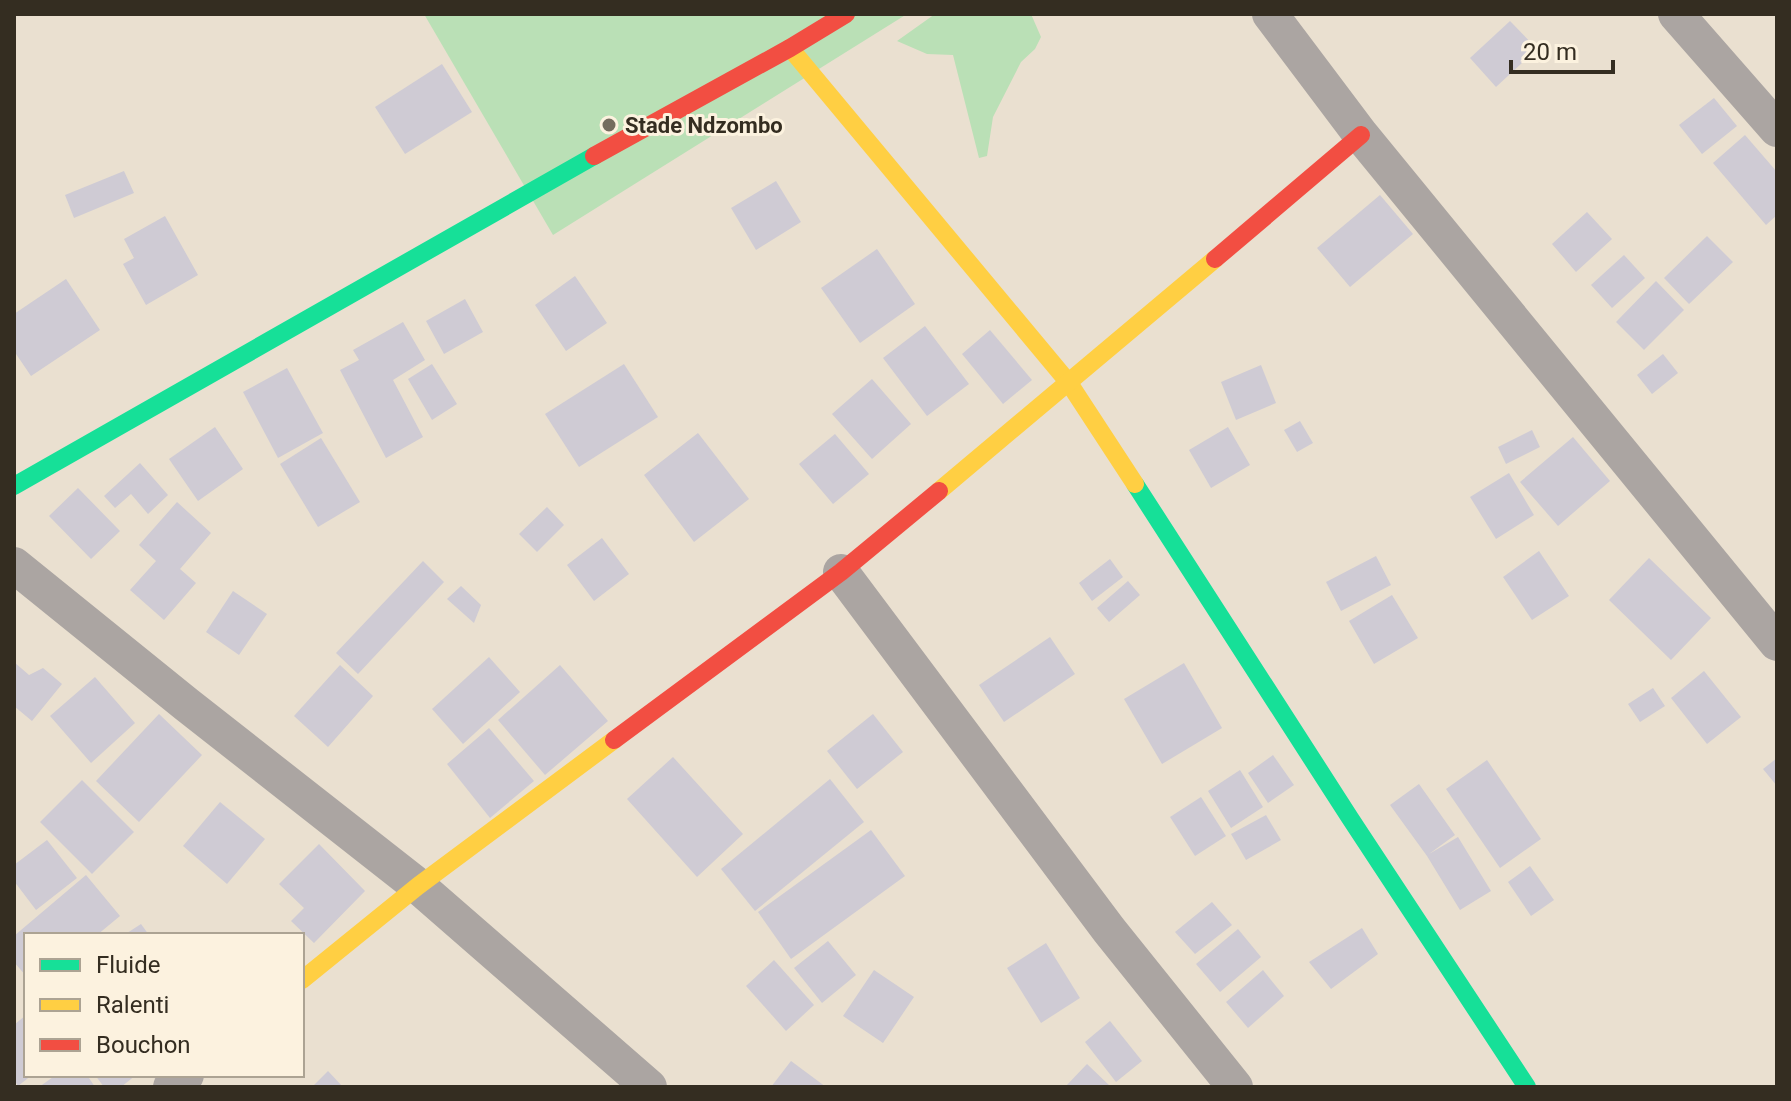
<svg xmlns="http://www.w3.org/2000/svg" width="1791" height="1101" font-family="Roboto,sans-serif">
	<rect width="100%" height="100%" fill="#eae0d0"/>
	<g fill="#bae0b6">
		<polygon points="424,14 907,14 553,235"/>
		<polygon points="935,14 1031,14 1041,37 1035,49 1021,62 993,117 987,156 979,158 953,55 927,54 897,41"/>
	</g>
	<g fill="#cfcbd4">
		<polygon points="1510,21 1537,49 1496,87 1470,58"/>
		<polygon points="442,64 472,112 405,154 375,107"/>
		<polygon points="1714,98 1737,126 1702,154 1679,125"/>
		<polygon points="1745,135 1777,172 1777,215 1766,225 1713,163"/>
		<polygon points="124,171 134,193 74,218 65,195"/>
		<polygon points="776,181 801,222 756,250 731,208"/>
		<polygon points="1380,195 1413,234 1350,287 1317,248"/>
		<polygon points="1587,212 1612,239 1576,272 1552,244"/>
		<polygon points="165,216 198,275 146,305 123,264 134,258 124,239"/>
		<polygon points="1707,236 1733,262 1689,304 1664,278"/>
		<polygon points="877,249 915,304 860,343 821,288"/>
		<polygon points="1624,255 1645,278 1612,308 1591,285"/>
		<polygon points="575,276 607,323 566,351 535,305"/>
		<polygon points="66,279 100,330 31,376 14,351 14,314"/>
		<polygon points="1656,281 1684,310 1644,350 1616,322"/>
		<polygon points="465,299 483,332 444,354 426,321"/>
		<polygon points="403,322 425,360 393,380 423,437 386,458 340,370 359,360 353,350"/>
		<polygon points="925,326 969,384 927,416 883,358"/>
		<polygon points="990,330 1032,380 1003,404 962,354"/>
		<polygon points="1663,354 1678,373 1652,394 1637,375"/>
		<polygon points="432,364 457,404 432,420 408,379"/>
		<polygon points="624,364 658,417 579,467 545,414"/>
		<polygon points="1261,365 1276,403 1236,420 1221,382"/>
		<polygon points="287,368 323,433 278,458 243,392"/>
		<polygon points="872,379 911,424 872,459 832,414"/>
		<polygon points="1300,421 1313,443 1297,452 1284,430"/>
		<polygon points="215,427 243,469 198,501 169,459"/>
		<polygon points="1228,427 1250,465 1211,488 1189,450"/>
		<polygon points="1532,430 1540,447 1506,464 1498,447"/>
		<polygon points="698,433 749,499 694,542 644,475"/>
		<polygon points="835,434 869,474 833,504 799,464"/>
		<polygon points="1573,437 1610,481 1558,526 1520,482"/>
		<polygon points="321,438 360,502 318,527 280,464"/>
		<polygon points="140,463 168,495 148,514 131,494 115,508 104,496"/>
		<polygon points="1509,473 1534,515 1496,539 1470,497"/>
		<polygon points="78,488 120,531 91,559 49,516"/>
		<polygon points="177,502 211,533 180,569 196,583 164,620 130,590 156,561 139,545"/>
		<polygon points="547,507 564,525 537,552 519,534"/>
		<polygon points="602,538 629,574 594,601 567,565"/>
		<polygon points="1539,551 1569,596 1532,620 1503,577"/>
		<polygon points="1376,556 1391,585 1341,611 1326,582"/>
		<polygon points="1649,558 1711,618 1671,660 1609,600"/>
		<polygon points="1110,559 1123,577 1092,601 1079,583"/>
		<polygon points="423,561 444,582 358,674 336,653"/>
		<polygon points="1128,581 1140,595 1109,622 1097,608"/>
		<polygon points="461,586 481,605 474,623 447,599"/>
		<polygon points="233,591 267,614 239,655 206,632"/>
		<polygon points="1392,595 1418,638 1374,664 1349,621"/>
		<polygon points="1050,637 1075,674 1004,722 979,685"/>
		<polygon points="489,657 520,692 463,744 432,709"/>
		<polygon points="14,662 29,675 43,668 62,684 32,721 14,706"/>
		<polygon points="1184,663 1222,728 1162,764 1124,699"/>
		<polygon points="340,665 373,696 328,747 294,716"/>
		<polygon points="560,665 608,721 545,775 498,720"/>
		<polygon points="1704,671 1741,717 1707,744 1671,698"/>
		<polygon points="95,677 135,723 91,763 50,716"/>
		<polygon points="1653,688 1665,706 1640,722 1628,704"/>
		<polygon points="159,714 202,755 139,822 96,781"/>
		<polygon points="873,714 903,752 857,789 827,751"/>
		<polygon points="489,728 534,781 490,818 447,764"/>
		<polygon points="1273,755 1294,785 1268,803 1248,773"/>
		<polygon points="673,757 743,834 697,877 627,799"/>
		<polygon points="1777,758 1777,786 1763,769"/>
		<polygon points="1487,760 1541,839 1500,868 1446,789"/>
		<polygon points="1240,770 1263,807 1231,828 1208,791"/>
		<polygon points="830,779 864,822 755,911 721,869"/>
		<polygon points="82,780 134,832 92,874 40,822"/>
		<polygon points="1419,784 1455,835 1429,854 1458,837 1491,891 1460,910 1427,856 1390,805"/>
		<polygon points="1201,797 1226,836 1195,856 1170,817"/>
		<polygon points="220,802 265,839 227,884 183,846"/>
		<polygon points="1266,815 1281,840 1246,860 1231,834"/>
		<polygon points="871,830 905,876 791,959 758,912"/>
		<polygon points="47,840 77,878 36,910 14,881 14,865"/>
		<polygon points="319,844 365,891 314,943 291,921 304,908 279,884"/>
		<polygon points="1530,866 1554,900 1531,916 1508,882"/>
		<polygon points="86,875 120,916 97,935 26,935 26,976 14,962 14,936"/>
		<polygon points="1212,902 1232,925 1195,954 1175,932"/>
		<polygon points="141,924 149,935 124,935"/>
		<polygon points="1362,928 1378,954 1331,989 1309,962"/>
		<polygon points="1238,929 1261,957 1220,992 1196,964"/>
		<polygon points="828,941 856,975 822,1003 794,968"/>
		<polygon points="1046,943 1080,998 1041,1023 1007,968"/>
		<polygon points="774,960 814,1005 786,1031 746,986"/>
		<polygon points="874,970 914,997 883,1043 843,1016"/>
		<polygon points="1263,970 1284,996 1248,1028 1226,1002"/>
		<polygon points="26,1015 26,1075 32,1075 18,1086 14,1080 14,1025"/>
		<polygon points="1110,1021 1142,1061 1116,1082 1085,1042"/>
		<polygon points="791,1061 826,1087 771,1087"/>
		<polygon points="1087,1064 1111,1087 1065,1087"/>
		<polygon points="328,1071 343,1087 312,1087"/>
		<polygon points="56,1075 87,1075 95,1087 39,1087"/>
		<polygon points="95,1075 136,1075 121,1087 104,1087"/>
	</g>
	<g fill="none" stroke-linecap="round" stroke-linejoin="round">
		<g stroke="#aba5a2" stroke-width="36">
			<polyline points="1270,14 1361,135 1777,643"/>
			<polyline points="1676,14 1777,129"/>
			<polyline points="14,565 186,704 418,886 649,1087"/>
			<polyline points="841,572 1109,930 1235,1087"/>
			<polyline points="171,1087 186,1075"/>
		</g>
		<g stroke="#16e098" stroke-width="18">
			<polyline points="1135,484 1350,818 1527,1087"/>
			<polyline points="14,486 594,156"/>
		</g>
		<g stroke="#ffcf43" stroke-width="18">
			<polyline points="790,48 1069,383 1135,484"/>
			<polyline points="939,491 1215,259"/>
			<polyline points="302,980 418,886 614,740"/>
		</g>
		<g stroke="#f24e42" stroke-width="18">
			<polyline points="594,156 790,48 846,14"/>
			<polyline points="1215,259 1361,135"/>
			<polyline points="614,740 841,572 939,491"/>
		</g>
	</g>
	<circle fill="#746c5e" stroke="#fcf2df" stroke-width="3" cx="609" cy="125" r="8"/>
	<g text-anchor="middle" dominant-baseline="central" stroke-width="6" stroke-linejoin="round" paint-order="stroke">
		<g font-size="22" font-weight="bold" fill="#342d21" stroke="#fcf2df" text-anchor="start">
			<text x="625" y="125">Stade Ndzombo</text>
		</g>
	</g>
	<rect width="1791" height="1101" fill="none" stroke="#342d21" stroke-width="32"/>
	<rect x="24" y="933" width="280" height="144" fill="#fcf2df" stroke="#aca393" stroke-width="2"/>
	<rect x="40" y="959" width="40" height="12" fill="#16e098" stroke="#aca393" stroke-width="2"/>
	<text x="96" y="973" font-size="24" fill="#342d21">Fluide</text>
	<rect x="40" y="999" width="40" height="12" fill="#ffcf43" stroke="#aca393" stroke-width="2"/>
	<text x="96" y="1013" font-size="24" fill="#342d21">Ralenti</text>
	<rect x="40" y="1039" width="40" height="12" fill="#f24e42" stroke="#aca393" stroke-width="2"/>
	<text x="96" y="1053" font-size="24" fill="#342d21">Bouchon</text>
	<path d="M1511 60v12h102v-12" fill="none" stroke="#342d21" stroke-width="4"/>
	<text x="1523" y="60" font-size="24" fill="#342d21" stroke="#fcf2df" stroke-width="6" paint-order="stroke">20 m</text>
</svg>
